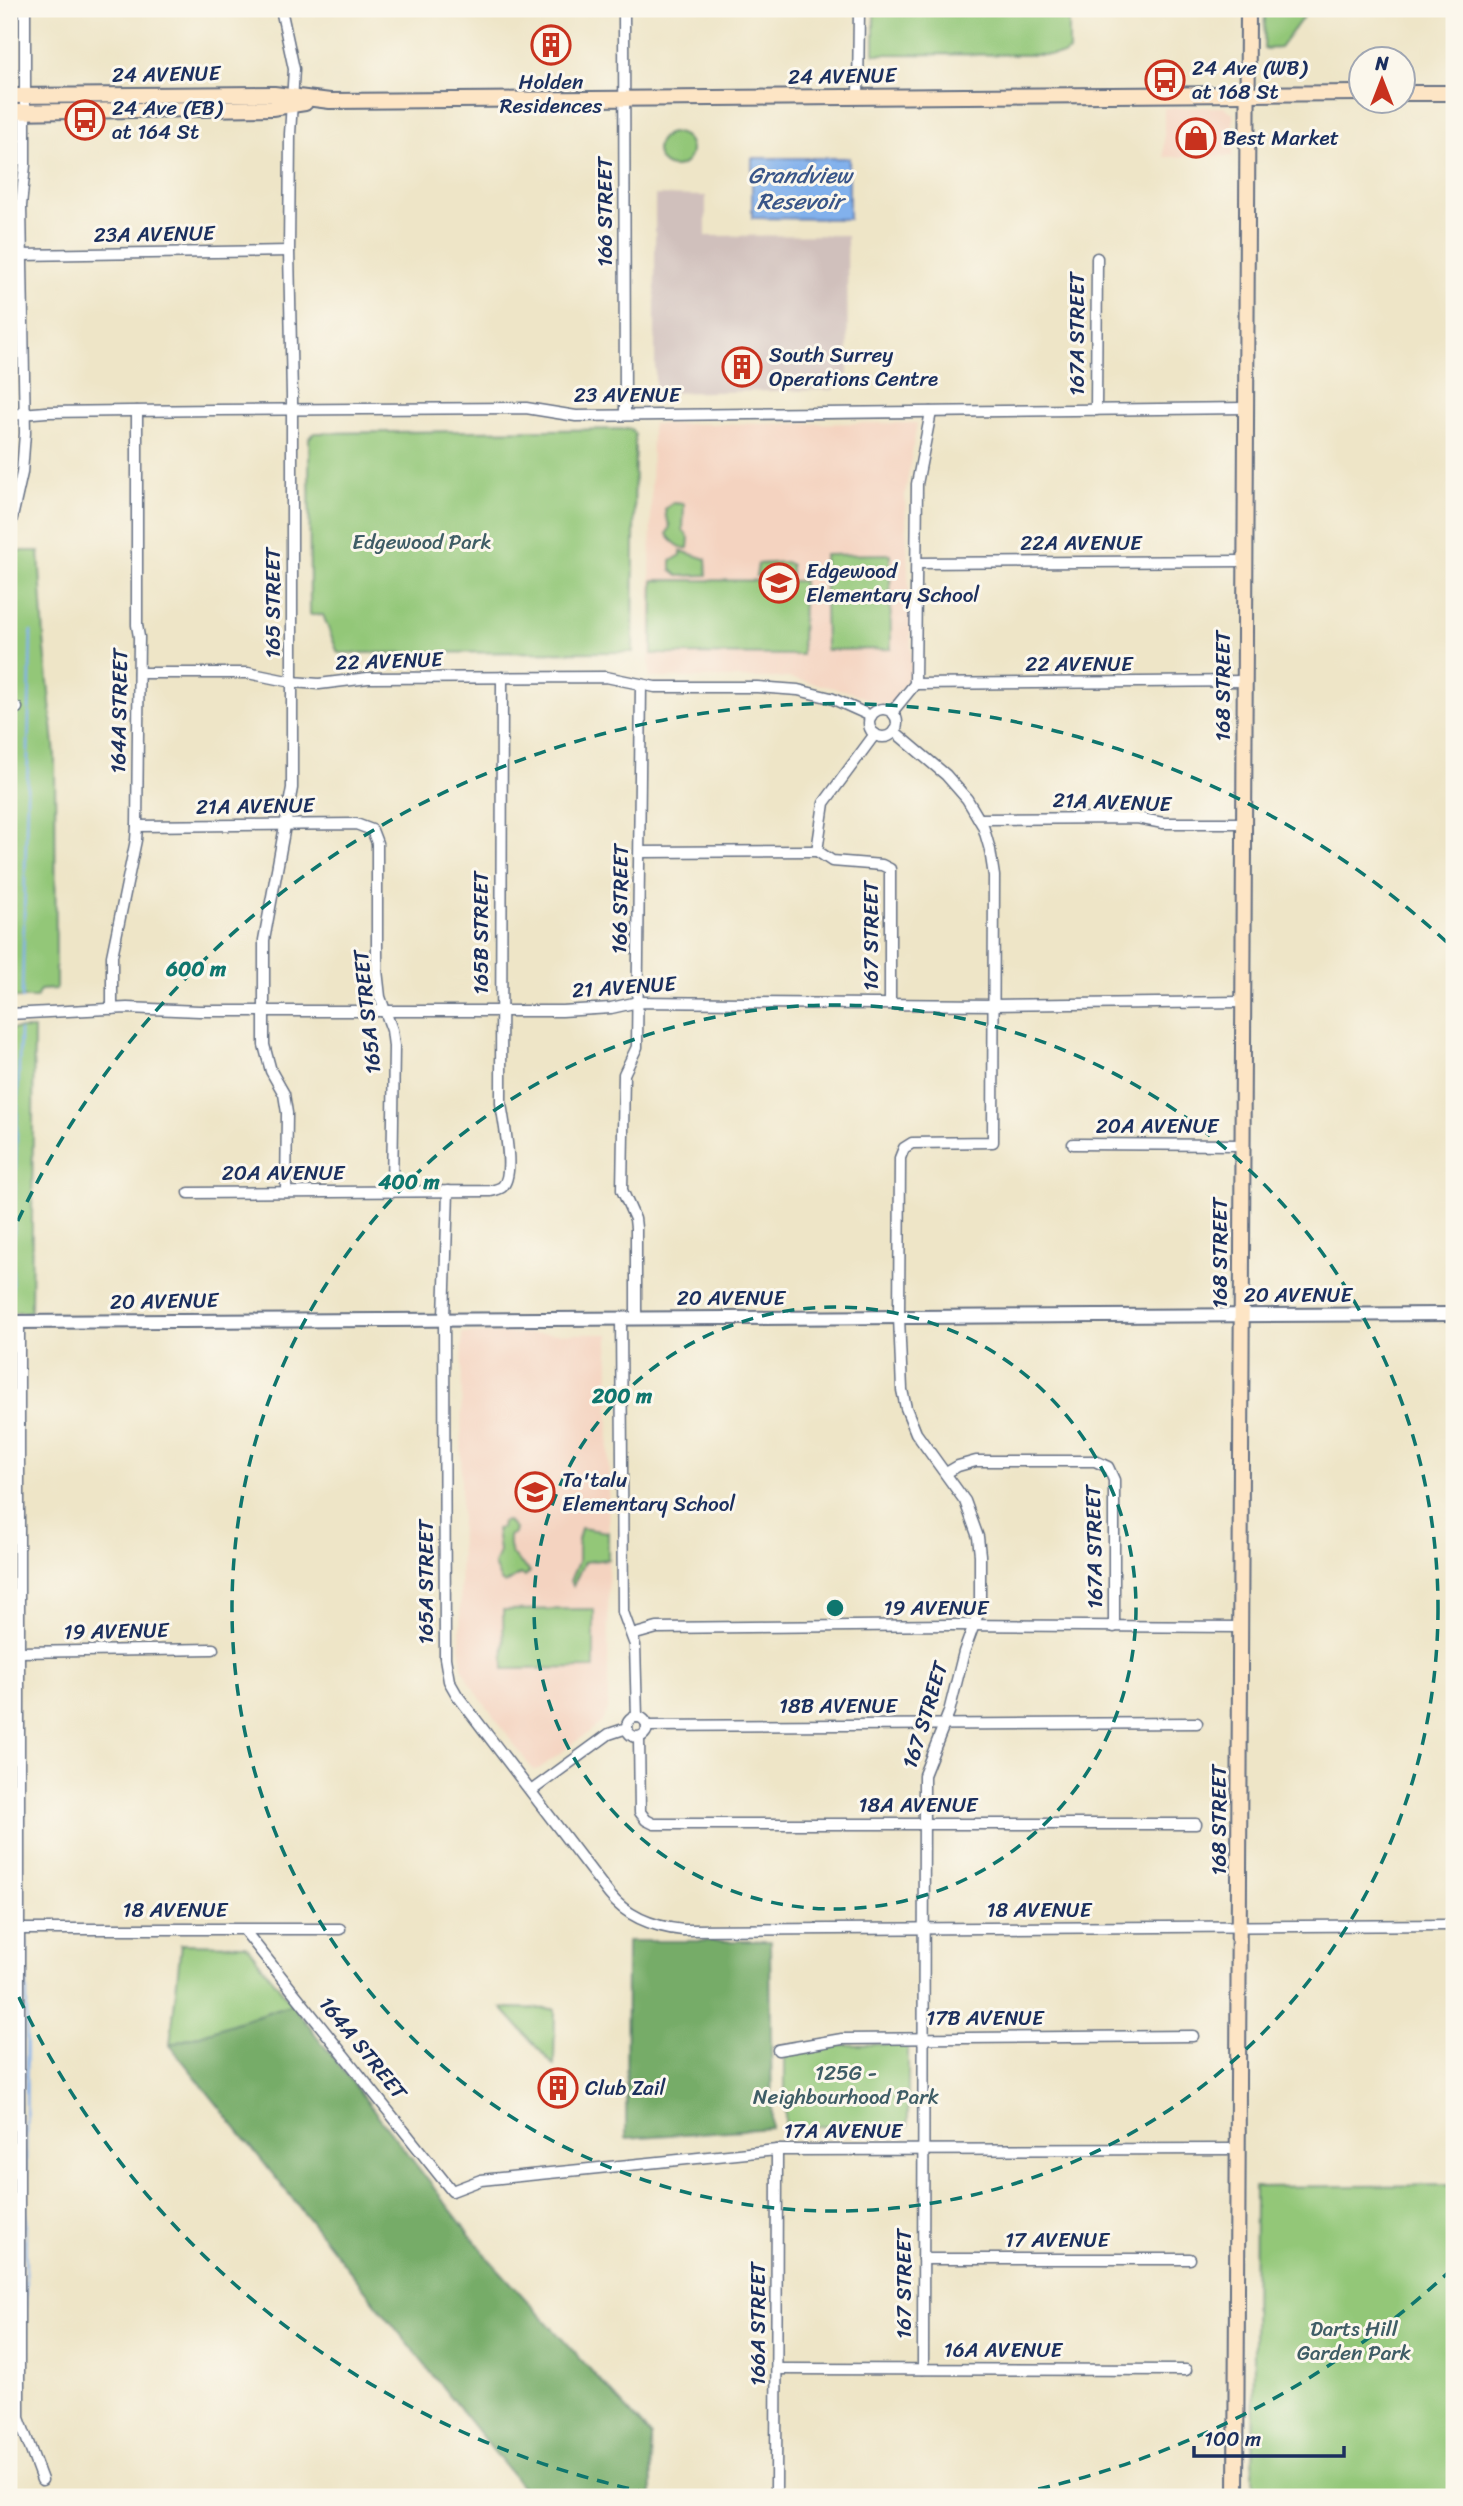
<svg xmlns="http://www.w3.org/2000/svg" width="1463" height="2506" font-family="Sriracha,sans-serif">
	<rect width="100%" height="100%" fill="#fbf7ec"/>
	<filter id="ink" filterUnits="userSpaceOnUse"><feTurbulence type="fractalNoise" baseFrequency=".0143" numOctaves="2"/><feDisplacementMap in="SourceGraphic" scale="14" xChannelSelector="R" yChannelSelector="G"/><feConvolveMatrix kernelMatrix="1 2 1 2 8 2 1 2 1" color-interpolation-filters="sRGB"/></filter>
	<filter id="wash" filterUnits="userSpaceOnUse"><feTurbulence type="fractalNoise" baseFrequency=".00686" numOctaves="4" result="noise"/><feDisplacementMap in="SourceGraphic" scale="28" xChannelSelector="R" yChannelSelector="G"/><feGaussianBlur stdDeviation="1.57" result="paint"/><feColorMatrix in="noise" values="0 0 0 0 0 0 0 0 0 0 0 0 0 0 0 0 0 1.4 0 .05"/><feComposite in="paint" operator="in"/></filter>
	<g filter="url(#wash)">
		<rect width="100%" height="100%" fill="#eee5c7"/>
		<g fill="#f4d3c0">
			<polygon points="1224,107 1233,113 1233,156 1164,157 1164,108"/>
			<polygon points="917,423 905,495 912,671 892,705 884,705 847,691 789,678 649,678 652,424"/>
			<polygon points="462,1333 609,1334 608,1709 601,1723 539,1769 533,1770 470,1684 462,1667 460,1650"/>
		</g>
		<polygon fill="#d0c0bc" points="655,195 706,196 706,236 847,235 848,375 834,376 834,390 655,393"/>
		<g fill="#93c778" stroke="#577b6b" stroke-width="2">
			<polygon points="874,9 1069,9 1069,51 1063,55 874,54"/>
			<polygon points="1265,9 1309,9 1280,48 1264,49"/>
			<circle cx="674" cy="150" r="17"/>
			<polygon points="631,429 635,434 633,652 338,653 323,615 310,615 309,438 314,433"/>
			<path d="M673,503L684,504L683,530L689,538L688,548C681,550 670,540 667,534L670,526L666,517L665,509Z"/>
			<polygon points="9,551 39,551 44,638 55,756 56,989 40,990 36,998 9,998"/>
			<polygon points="681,551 706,559 707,575 678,576 671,570 671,561 681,555"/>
			<polygon points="890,554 891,649 826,650 824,555"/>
			<polygon points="786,562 791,565 791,576 756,576 758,564"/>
			<polygon points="653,580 803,581 802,655 652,654"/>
			<polygon points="9,1029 34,1029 31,1312 9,1312"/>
			<rect x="526" y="1478" width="17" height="30"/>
			<path d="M507,1521L515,1529L514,1533L509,1536C507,1559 517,1557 530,1572L525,1577L520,1574L505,1584L501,1581L494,1565L499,1551L496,1529L501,1528L502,1522Z"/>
			<polygon points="581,1528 608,1532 608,1559 584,1562 573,1586 570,1581 578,1562 578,1540"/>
			<polygon points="594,1609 594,1668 504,1669 503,1610"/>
			<polygon points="181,1944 246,1945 292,2004 170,2045"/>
			<polygon points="502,2008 555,2009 554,2066"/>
			<polygon points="908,2044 908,2127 785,2126 785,2054 838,2045"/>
			<polygon points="1454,2185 1454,2497 1253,2497 1255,2187"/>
		</g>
		<g fill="#76ac68" stroke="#486e63" stroke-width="2">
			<polygon points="627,1941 770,1941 772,2128 626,2138"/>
			<polygon points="292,2004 488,2258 651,2436 652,2497 530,2497 170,2045"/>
			<polygon points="9,2045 20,2045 9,2497"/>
		</g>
		<polygon fill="#82b1ec" stroke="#4e70a5" stroke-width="2" points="752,158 849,158 849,219 752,218"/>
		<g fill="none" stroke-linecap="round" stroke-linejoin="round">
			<g stroke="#82b1ec" stroke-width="2.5">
				<polyline points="22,999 31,631"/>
				<polyline points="11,1313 20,1031"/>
				<polyline points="10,1921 12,1331"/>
				<polyline points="23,1936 27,1942 25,2371"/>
				<polyline points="9,2420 14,2450 11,2484 16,2497"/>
				<polyline points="9,2494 13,2497"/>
			</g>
		</g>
	</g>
	<g filter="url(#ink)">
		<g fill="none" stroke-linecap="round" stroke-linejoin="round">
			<g stroke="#656f83" stroke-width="13">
				<g id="minor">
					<polyline points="281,9 294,69 290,134 289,251 292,396 292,788 264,940 264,1045 271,1071 284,1094 287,1113 286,1192"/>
					<polyline points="624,9 625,415"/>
					<polyline points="858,96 859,9"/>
					<polyline points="21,255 289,251"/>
					<polyline points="1096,410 1097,258"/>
					<polyline points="9,415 46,412 215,410 526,408 576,416 1246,408"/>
					<polyline points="9,531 22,473 25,433 21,206 25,165 25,9"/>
					<polyline points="917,563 1245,561"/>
					<polyline points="139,673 248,673 292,682 319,684 368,678 606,677 655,687 757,687 798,690 831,698 871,716"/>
					<polyline points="915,684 1245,681"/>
					<polyline points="9,708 17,708"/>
					<circle cx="883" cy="723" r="14"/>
					<polyline points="892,712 915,684 917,484 931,412"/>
					<polyline points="894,731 946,775 967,799 983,826 990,850 994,876 993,1142 912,1143 904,1148 900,1158 899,1317 902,1390 906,1408 916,1433 965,1501 978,1537 980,1555 980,1608 964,1652 949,1712 924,1775 923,2369"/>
					<polyline points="875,734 824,803 817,851 832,861 882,865 890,869 890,1004"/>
					<polyline points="979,819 1137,818 1163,823 1244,823"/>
					<polyline points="137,826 356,824 372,830 377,843 377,970 380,997 392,1030 394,1046 392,1192"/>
					<polyline points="640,852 817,851"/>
					<polyline points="112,1009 112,956 136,840 137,826 139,637 137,625 137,411"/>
					<polyline points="9,1014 127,1008 199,1011 562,1011 611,1008 638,1002 994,1005 1242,1002"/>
					<polyline points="1073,1144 1242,1145"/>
					<path d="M448,1191L444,1318L445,1658L449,1681L457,1695L609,1894C627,1917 655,1927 683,1930L1454,1925"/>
					<path d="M189,1193L491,1191C495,1190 499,1189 502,1187C516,1175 503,1120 501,1103L502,677"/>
					<polyline points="621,1318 623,1612 635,1645 637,1717"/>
					<polyline points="636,1318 636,1228 635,1219 622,1190 624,1074 637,1047 641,685"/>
					<polyline points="19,1322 19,2418 42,2480"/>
					<polyline points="946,1473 958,1466 976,1461 1095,1461 1108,1467 1114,1480 1114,1627"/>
					<polyline points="632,1635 657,1628 951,1625 1240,1627"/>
					<polyline points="20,1652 213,1649"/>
					<circle cx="637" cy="1727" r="10"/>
					<polyline points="647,1726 1197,1723"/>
					<polyline points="639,1738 640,1812 646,1820 654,1824 1196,1824"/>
					<polyline points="531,1791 609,1734 627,1728"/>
					<polyline points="9,1929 340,1929"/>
					<polyline points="244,1930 452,2191 481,2180 777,2150 1238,2149"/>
					<polyline points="778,2050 842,2039 1193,2036"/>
					<polyline points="923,2259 1190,2259"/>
					<polyline points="777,2369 1186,2370"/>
					<polyline points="776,2497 777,2150"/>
				</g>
			</g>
			<g stroke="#656f83" stroke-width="16">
				<polyline id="tertiary" points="9,1322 1454,1314"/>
			</g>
			<g stroke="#656f83" stroke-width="18">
				<g id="secondary">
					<polyline points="1404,93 1454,93"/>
					<polyline points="9,96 274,94 330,101 1362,93"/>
					<polyline points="9,112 272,108 305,103"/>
					<polyline points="1236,2497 1248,9"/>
				</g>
			</g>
			<use href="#minor" stroke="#fff" stroke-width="10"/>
			<use href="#tertiary" stroke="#fff" stroke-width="12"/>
			<use href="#secondary" stroke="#fde5c5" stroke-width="14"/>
		</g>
	</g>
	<g fill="none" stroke="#0f766e" stroke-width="3.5" stroke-dasharray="12 9">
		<circle cx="835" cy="1608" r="301"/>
		<circle cx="835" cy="1608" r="603"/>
		<path d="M1452 2269A904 904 0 0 1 1000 2497M670 2497A904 904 0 0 1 9 1976M9 1240A904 904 0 0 1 1452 947"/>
	</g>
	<defs>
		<g id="building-ring" transform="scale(2.0125)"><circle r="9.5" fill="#fbf7ec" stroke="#c8321e" stroke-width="1.5"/><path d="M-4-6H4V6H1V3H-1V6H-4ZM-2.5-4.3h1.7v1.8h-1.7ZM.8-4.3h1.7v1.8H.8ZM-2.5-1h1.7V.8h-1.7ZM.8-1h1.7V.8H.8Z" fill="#c8321e"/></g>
		<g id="bus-ring" transform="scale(2.0125)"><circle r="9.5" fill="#fbf7ec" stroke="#c8321e" stroke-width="1.5"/><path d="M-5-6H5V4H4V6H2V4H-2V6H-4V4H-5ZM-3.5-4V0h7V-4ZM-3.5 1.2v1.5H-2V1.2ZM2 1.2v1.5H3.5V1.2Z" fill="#c8321e"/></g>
		<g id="shop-ring" transform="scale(2.0125)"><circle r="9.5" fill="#fbf7ec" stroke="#c8321e" stroke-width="1.5"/><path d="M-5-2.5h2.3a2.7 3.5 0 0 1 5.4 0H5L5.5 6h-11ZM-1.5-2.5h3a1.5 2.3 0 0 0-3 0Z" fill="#c8321e"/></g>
		<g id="school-ring" transform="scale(2.0125)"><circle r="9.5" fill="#fbf7ec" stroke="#c8321e" stroke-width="1.5"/><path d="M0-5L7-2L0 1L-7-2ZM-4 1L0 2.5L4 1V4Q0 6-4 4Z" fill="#c8321e"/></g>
	</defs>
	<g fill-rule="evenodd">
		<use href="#building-ring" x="551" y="45"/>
		<use href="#bus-ring" x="1165" y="80"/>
		<use href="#bus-ring" x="85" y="120"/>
		<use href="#shop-ring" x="1196" y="138"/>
		<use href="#building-ring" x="742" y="367"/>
		<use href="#school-ring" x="779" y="583"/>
		<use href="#school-ring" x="535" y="1492"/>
		<use href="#building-ring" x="558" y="2088"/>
	</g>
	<g text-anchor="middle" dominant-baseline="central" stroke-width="6" stroke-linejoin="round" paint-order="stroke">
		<g font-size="21" fill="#1b2f5e" stroke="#fbf7ec" text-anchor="start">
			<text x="1192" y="68">24 Ave (WB)<tspan x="1192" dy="24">at 168 St</tspan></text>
			<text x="551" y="82" text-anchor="middle">Holden<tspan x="551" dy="24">Residences</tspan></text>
			<text x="112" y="108">24 Ave (EB)<tspan x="112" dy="24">at 164 St</tspan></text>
			<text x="1223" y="138">Best Market</text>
			<text x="769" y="355">South Surrey<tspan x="769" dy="24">Operations Centre</tspan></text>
			<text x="806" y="571">Edgewood<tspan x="806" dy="24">Elementary School</tspan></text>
			<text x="562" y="1480">Ta'talu<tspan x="562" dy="24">Elementary School</tspan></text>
			<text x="585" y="2088">Club Zail</text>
		</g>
		<g font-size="21" fill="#1b2f5e" stroke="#fbf7ec">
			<text transform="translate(166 74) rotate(-1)">24 AVENUE</text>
			<text transform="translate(842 76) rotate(-1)">24 AVENUE</text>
			<text transform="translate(605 212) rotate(-90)">166 STREET</text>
			<text transform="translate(154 234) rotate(-1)">23A AVENUE</text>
			<text transform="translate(1077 334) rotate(-90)">167A STREET</text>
			<text x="627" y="395">23 AVENUE</text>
			<text x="1081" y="543">22A AVENUE</text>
			<text transform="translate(273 603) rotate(-90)">165 STREET</text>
			<text transform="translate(389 661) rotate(-2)">22 AVENUE</text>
			<text x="1079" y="664">22 AVENUE</text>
			<text transform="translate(1223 686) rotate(-90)">168 STREET</text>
			<text transform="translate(119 711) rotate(-89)">164A STREET</text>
			<text transform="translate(1112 802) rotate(2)">21A AVENUE</text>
			<text transform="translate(255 806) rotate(-1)">21A AVENUE</text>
			<text transform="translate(620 899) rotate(-89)">166 STREET</text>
			<text transform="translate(481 933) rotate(-90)">165B STREET</text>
			<text transform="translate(871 936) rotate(-90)">167 STREET</text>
			<text transform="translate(624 987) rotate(-4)">21 AVENUE</text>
			<text transform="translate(367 1012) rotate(-96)">165A STREET</text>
			<text x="1157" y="1126">20A AVENUE</text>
			<text x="283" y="1173">20A AVENUE</text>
			<text transform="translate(1220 1253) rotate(-90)">168 STREET</text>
			<text x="1298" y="1295">20 AVENUE</text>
			<text x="731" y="1298">20 AVENUE</text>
			<text transform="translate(164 1301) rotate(-1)">20 AVENUE</text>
			<text transform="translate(1094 1547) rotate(-91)">167A STREET</text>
			<text transform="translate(426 1582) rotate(-90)">165A STREET</text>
			<text x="936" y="1608">19 AVENUE</text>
			<text transform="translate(116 1631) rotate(-1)">19 AVENUE</text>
			<text x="838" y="1706">18B AVENUE</text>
			<text transform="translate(925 1715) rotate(-73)">167 STREET</text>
			<text x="918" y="1805">18A AVENUE</text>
			<text transform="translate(1219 1820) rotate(-90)">168 STREET</text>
			<text x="175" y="1910">18 AVENUE</text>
			<text x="1039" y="1910">18 AVENUE</text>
			<text x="985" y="2018">17B AVENUE</text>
			<text transform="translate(363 2048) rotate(51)">164A STREET</text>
			<text x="843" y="2131">17A AVENUE</text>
			<text x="1057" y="2240">17 AVENUE</text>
			<text transform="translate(904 2284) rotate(-90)">167 STREET</text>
			<text transform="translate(758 2324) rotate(-90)">166A STREET</text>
			<text x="1003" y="2350">16A AVENUE</text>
		</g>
		<g font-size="21" fill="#3f5d66" stroke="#fbf7ec">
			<text x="422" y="542">Edgewood Park</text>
			<text x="846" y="2073">125G -<tspan x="846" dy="24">Neighbourhood Park</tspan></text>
			<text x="1354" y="2329">Darts Hill<tspan x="1354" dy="24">Garden Park</tspan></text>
		</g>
		<g font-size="23" font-style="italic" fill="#3a5689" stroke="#fbf7ec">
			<text x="800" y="175">Grandview<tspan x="800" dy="26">Resevoir</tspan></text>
		</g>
	</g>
	<circle cx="835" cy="1608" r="10" fill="#0f766e" stroke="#fbf7ec" stroke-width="3.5"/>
	<g font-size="21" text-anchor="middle" font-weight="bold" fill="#0f766e" stroke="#fbf7ec" stroke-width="6" stroke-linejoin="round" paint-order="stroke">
		<text x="196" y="976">600 m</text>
		<text x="409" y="1189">400 m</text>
		<text x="622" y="1403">200 m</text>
	</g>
	<rect width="1463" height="2506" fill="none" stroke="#fbf7ec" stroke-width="35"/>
	<g transform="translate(1382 80)"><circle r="33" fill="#fbf7ec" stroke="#a1a7b3" stroke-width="2"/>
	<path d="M0-5L12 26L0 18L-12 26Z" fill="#c8321e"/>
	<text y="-10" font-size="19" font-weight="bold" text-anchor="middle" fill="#1b2f5e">N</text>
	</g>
	<path d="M1194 2446v10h150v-10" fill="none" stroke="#1b2f5e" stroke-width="3.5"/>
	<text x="1204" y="2446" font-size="21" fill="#1b2f5e" stroke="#fbf7ec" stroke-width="5" paint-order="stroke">100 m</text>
</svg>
